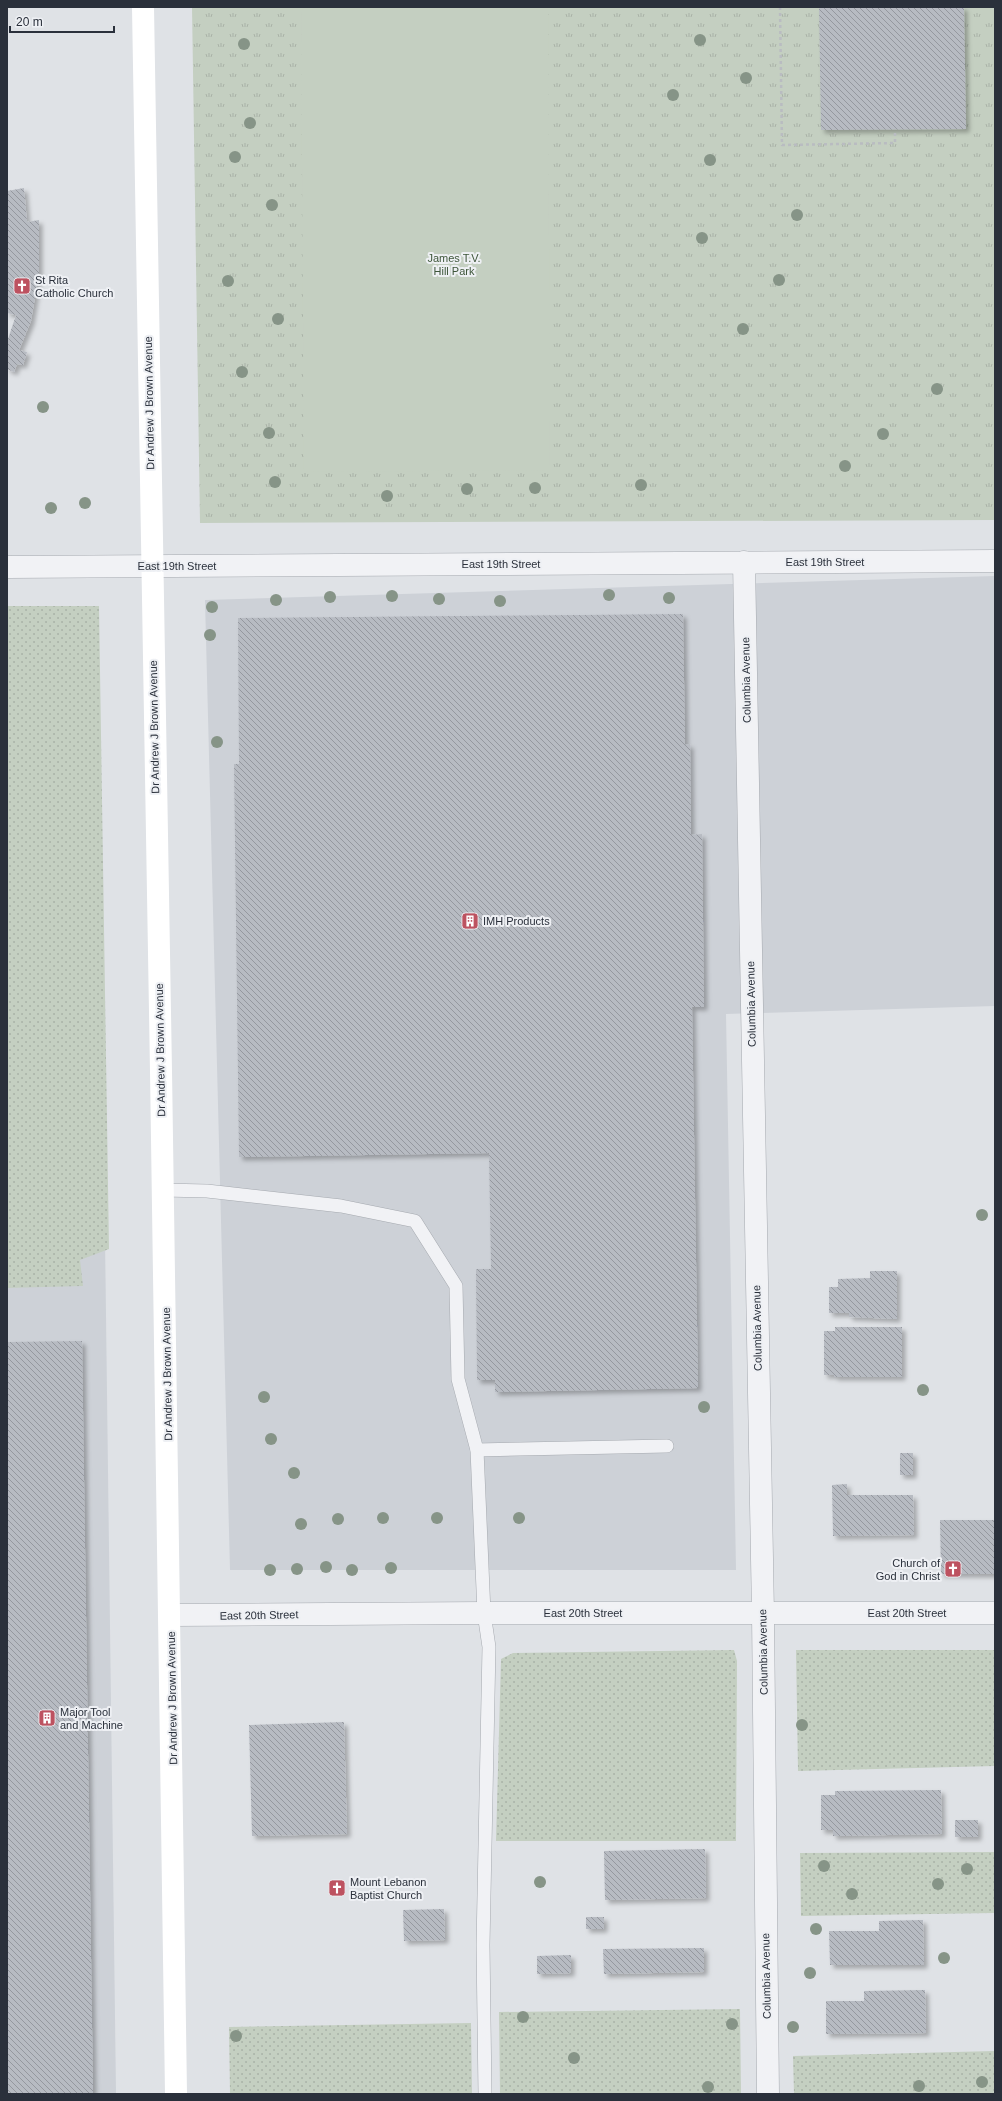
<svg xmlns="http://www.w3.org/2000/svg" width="1002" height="2101" font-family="Helvetica,sans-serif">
	<defs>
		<pattern id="grass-dots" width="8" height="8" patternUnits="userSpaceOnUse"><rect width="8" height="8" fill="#c4cfc1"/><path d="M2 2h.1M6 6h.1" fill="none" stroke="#a9b2a7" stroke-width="1.8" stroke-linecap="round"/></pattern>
		<pattern id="park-tufts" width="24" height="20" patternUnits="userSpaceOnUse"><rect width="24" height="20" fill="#c4cfc1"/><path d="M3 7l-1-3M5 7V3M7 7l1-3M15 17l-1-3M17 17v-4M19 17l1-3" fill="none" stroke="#a9b2a7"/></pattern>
		<pattern id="building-back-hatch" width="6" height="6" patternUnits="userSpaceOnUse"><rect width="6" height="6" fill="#b7bbc2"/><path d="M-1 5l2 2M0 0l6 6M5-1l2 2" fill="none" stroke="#95989f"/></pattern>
		<filter id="shadow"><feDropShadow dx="3.5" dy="3.5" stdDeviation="2" flood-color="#0004"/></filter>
	</defs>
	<rect width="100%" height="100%" fill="#dfe2e6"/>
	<g fill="#cdd1d7">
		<polygon points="995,576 995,1006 726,1014 736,1570 230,1570 205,600"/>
		<polygon points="97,614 116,2094 7,2094 7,615"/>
	</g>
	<g fill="url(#grass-dots)">
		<polygon points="7,606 99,606 109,1249 80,1260 83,1286 7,1288"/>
		<polygon points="734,1650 737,1661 736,1841 496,1841 501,1659 513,1653"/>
		<polygon points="796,1650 995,1650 995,1766 798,1771"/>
		<polygon points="995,1852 995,1913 801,1916 800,1853"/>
		<polygon points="740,2009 741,2094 500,2094 499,2012"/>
		<polygon points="471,2023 472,2094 230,2094 229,2027"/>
		<polygon points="995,2051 995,2094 794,2094 793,2056"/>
	</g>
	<polygon fill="url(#park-tufts)" points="192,7 995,7 995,520 200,523"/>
	<polygon fill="#c4cfc1" points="301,7 548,7 550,470 304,472"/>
	<g fill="url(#building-back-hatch)" filter="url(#shadow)">
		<polygon points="819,7 964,7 966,129 821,130"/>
		<polygon points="24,188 27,222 39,220 39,273 31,321 19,350 27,352 23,365 17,364 14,372 7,369 7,342 16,315 7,313 7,191"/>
		<polygon points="683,614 685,745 690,744 691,835 702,834 704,1007 692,1007 698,1388 495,1392 495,1380 477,1380 476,1269 491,1269 489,1153 239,1157 234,764 239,764 238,618"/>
		<polygon points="870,1271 897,1271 897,1319 849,1317 849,1313 829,1313 829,1287 838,1287 838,1279 870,1278"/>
		<polygon points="835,1327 902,1327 902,1377 834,1377 834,1375 824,1375 824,1331 835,1331"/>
		<polygon points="82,1341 93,2094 7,2094 7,1342"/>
		<rect x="900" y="1453" width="13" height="22"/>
		<polygon points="847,1484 847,1495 913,1495 914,1535 833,1536 832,1485"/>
		<polygon points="940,1520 995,1520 995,1574 941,1574"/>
		<polygon points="344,1722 347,1834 252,1836 249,1725"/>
		<polygon points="941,1790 942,1834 833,1836 833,1830 821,1830 821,1795 835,1795 835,1791"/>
		<rect x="955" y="1820" width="23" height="17"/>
		<polygon points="705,1849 706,1898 605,1900 604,1851"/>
		<polygon points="444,1909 445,1940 404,1941 403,1910"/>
		<rect x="586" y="1917" width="18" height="12"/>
		<polygon points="923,1920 924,1965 830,1965 829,1931 879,1931 879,1921"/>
		<polygon points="704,1948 704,1972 604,1974 603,1949"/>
		<polygon points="571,1955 571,1973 537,1974 537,1956"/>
		<polygon points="925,1990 926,2033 826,2034 826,2001 864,2001 864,1991"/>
	</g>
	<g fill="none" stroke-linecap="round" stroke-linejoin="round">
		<g stroke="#a5a9af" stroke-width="14">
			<g id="lane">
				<polyline points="163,1190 207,1191 341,1206 415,1221 456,1286 458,1379 477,1450 484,1613 489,1647 483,1945 485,2094"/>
				<polyline points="477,1450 667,1446"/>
			</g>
		</g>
		<g stroke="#a5a9af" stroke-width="23">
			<g id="street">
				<polyline points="744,562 763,1614 768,2094"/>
				<polyline points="7,567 995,561"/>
				<polyline points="172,1615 484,1613 995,1613"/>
			</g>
		</g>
		<polyline stroke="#b9bcc1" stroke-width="2.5" stroke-dasharray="3 3" stroke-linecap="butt" points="780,7 782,145 895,143 895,130"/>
		<use href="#lane" stroke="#f1f2f5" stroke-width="13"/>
		<use href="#street" stroke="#f1f2f5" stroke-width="22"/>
		<path stroke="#fff" stroke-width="22" d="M143,7C153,703 169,1398 176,2094"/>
	</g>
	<g fill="#869487">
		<circle cx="700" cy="40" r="6"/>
		<circle cx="244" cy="44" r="6"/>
		<circle cx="746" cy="78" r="6"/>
		<circle cx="673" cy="95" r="6"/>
		<circle cx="250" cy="123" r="6"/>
		<circle cx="235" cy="157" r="6"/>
		<circle cx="710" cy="160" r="6"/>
		<circle cx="272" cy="205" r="6"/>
		<circle cx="797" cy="215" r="6"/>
		<circle cx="702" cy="238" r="6"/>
		<circle cx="779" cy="280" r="6"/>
		<circle cx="228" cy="281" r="6"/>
		<circle cx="278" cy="319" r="6"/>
		<circle cx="743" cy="329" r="6"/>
		<circle cx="242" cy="372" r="6"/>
		<circle cx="937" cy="389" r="6"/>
		<circle cx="43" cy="407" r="6"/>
		<circle cx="269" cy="433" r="6"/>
		<circle cx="883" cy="434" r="6"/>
		<circle cx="845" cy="466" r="6"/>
		<circle cx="275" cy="482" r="6"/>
		<circle cx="641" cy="485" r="6"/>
		<circle cx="535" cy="488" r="6"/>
		<circle cx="467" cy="489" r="6"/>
		<circle cx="387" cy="496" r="6"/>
		<circle cx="85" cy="503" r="6"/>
		<circle cx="51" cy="508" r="6"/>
		<circle cx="609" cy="595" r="6"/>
		<circle cx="392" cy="596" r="6"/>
		<circle cx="330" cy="597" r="6"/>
		<circle cx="669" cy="598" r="6"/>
		<circle cx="439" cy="599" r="6"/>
		<circle cx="276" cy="600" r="6"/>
		<circle cx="500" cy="601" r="6"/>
		<circle cx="212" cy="607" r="6"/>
		<circle cx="210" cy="635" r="6"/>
		<circle cx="217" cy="742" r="6"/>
		<circle cx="982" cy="1215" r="6"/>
		<circle cx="923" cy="1390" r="6"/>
		<circle cx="264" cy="1397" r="6"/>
		<circle cx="704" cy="1407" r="6"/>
		<circle cx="271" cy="1439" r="6"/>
		<circle cx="294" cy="1473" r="6"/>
		<circle cx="383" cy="1518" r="6"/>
		<circle cx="437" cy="1518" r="6"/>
		<circle cx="519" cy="1518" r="6"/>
		<circle cx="338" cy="1519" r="6"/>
		<circle cx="301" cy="1524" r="6"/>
		<circle cx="326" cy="1567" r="6"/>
		<circle cx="391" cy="1568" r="6"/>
		<circle cx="297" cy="1569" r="6"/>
		<circle cx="270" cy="1570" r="6"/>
		<circle cx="352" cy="1570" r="6"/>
		<circle cx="802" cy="1725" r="6"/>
		<circle cx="824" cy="1866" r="6"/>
		<circle cx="967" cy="1869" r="6"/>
		<circle cx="540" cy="1882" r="6"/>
		<circle cx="938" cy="1884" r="6"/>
		<circle cx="852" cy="1894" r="6"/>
		<circle cx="816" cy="1929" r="6"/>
		<circle cx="944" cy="1958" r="6"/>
		<circle cx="810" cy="1973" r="6"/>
		<circle cx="523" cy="2017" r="6"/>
		<circle cx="732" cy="2024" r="6"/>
		<circle cx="793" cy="2027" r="6"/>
		<circle cx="236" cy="2036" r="6"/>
		<circle cx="574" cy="2058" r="6"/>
		<circle cx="982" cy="2082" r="6"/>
		<circle cx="919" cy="2086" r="6"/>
		<circle cx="708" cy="2087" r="6"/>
	</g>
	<defs>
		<g id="church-square" transform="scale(0.9)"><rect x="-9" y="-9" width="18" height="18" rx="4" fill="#bd5260" stroke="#eef0f4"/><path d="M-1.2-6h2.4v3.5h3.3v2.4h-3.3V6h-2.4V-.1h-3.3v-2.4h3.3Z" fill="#fff"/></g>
		<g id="building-square" transform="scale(0.9)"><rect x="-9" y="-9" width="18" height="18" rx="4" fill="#bd5260" stroke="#eef0f4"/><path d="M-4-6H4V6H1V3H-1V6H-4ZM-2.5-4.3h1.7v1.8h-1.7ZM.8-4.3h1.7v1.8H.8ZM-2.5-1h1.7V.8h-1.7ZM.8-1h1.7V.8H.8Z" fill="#fff"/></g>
	</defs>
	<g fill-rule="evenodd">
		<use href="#church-square" x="22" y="286"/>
		<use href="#building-square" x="470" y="921"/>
		<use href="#church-square" x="953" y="1569"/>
		<use href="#building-square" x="47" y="1718"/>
		<use href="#church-square" x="337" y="1888"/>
	</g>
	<g text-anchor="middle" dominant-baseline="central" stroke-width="4" stroke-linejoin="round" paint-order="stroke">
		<g font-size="11" fill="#3d5539" stroke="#eef0f4">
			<text x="454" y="258">James T.V.<tspan x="454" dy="13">Hill Park</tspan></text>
		</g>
		<g font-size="11" fill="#2a303b" stroke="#eef0f4" text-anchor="start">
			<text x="35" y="280">St Rita<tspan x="35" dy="13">Catholic Church</tspan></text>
			<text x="483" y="921">IMH Products</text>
			<text x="940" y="1563" text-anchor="end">Church of<tspan x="940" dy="13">God in Christ</tspan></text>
			<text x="60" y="1712">Major Tool<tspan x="60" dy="13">and Machine</tspan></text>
			<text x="350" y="1882">Mount Lebanon<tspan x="350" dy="13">Baptist Church</tspan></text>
		</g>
		<g font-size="11" fill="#2a303b" stroke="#eef0f4">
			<text transform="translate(149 403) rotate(-91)">Dr Andrew J Brown Avenue</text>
			<text x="825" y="562">East 19th Street</text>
			<text x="501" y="564">East 19th Street</text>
			<text x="177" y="566">East 19th Street</text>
			<text transform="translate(746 680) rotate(-91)">Columbia Avenue</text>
			<text transform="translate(154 727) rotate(-91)">Dr Andrew J Brown Avenue</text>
			<text transform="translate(751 1004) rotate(-91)">Columbia Avenue</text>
			<text transform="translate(160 1050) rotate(-91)">Dr Andrew J Brown Avenue</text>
			<text transform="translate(757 1328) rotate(-91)">Columbia Avenue</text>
			<text transform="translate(167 1374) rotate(-91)">Dr Andrew J Brown Avenue</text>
			<text x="583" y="1613">East 20th Street</text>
			<text x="907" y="1613">East 20th Street</text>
			<text transform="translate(259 1615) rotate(-1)">East 20th Street</text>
			<text transform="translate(763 1652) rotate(-91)">Columbia Avenue</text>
			<text transform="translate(172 1698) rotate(-91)">Dr Andrew J Brown Avenue</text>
			<text transform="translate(766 1976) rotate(-91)">Columbia Avenue</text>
		</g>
	</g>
	<rect width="1002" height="2101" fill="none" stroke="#2a303b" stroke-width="16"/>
	<path d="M10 26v6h104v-6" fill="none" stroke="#2a303b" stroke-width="2"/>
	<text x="16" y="26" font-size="12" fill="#2a303b" stroke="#eef0f4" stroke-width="3" paint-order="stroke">20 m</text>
</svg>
